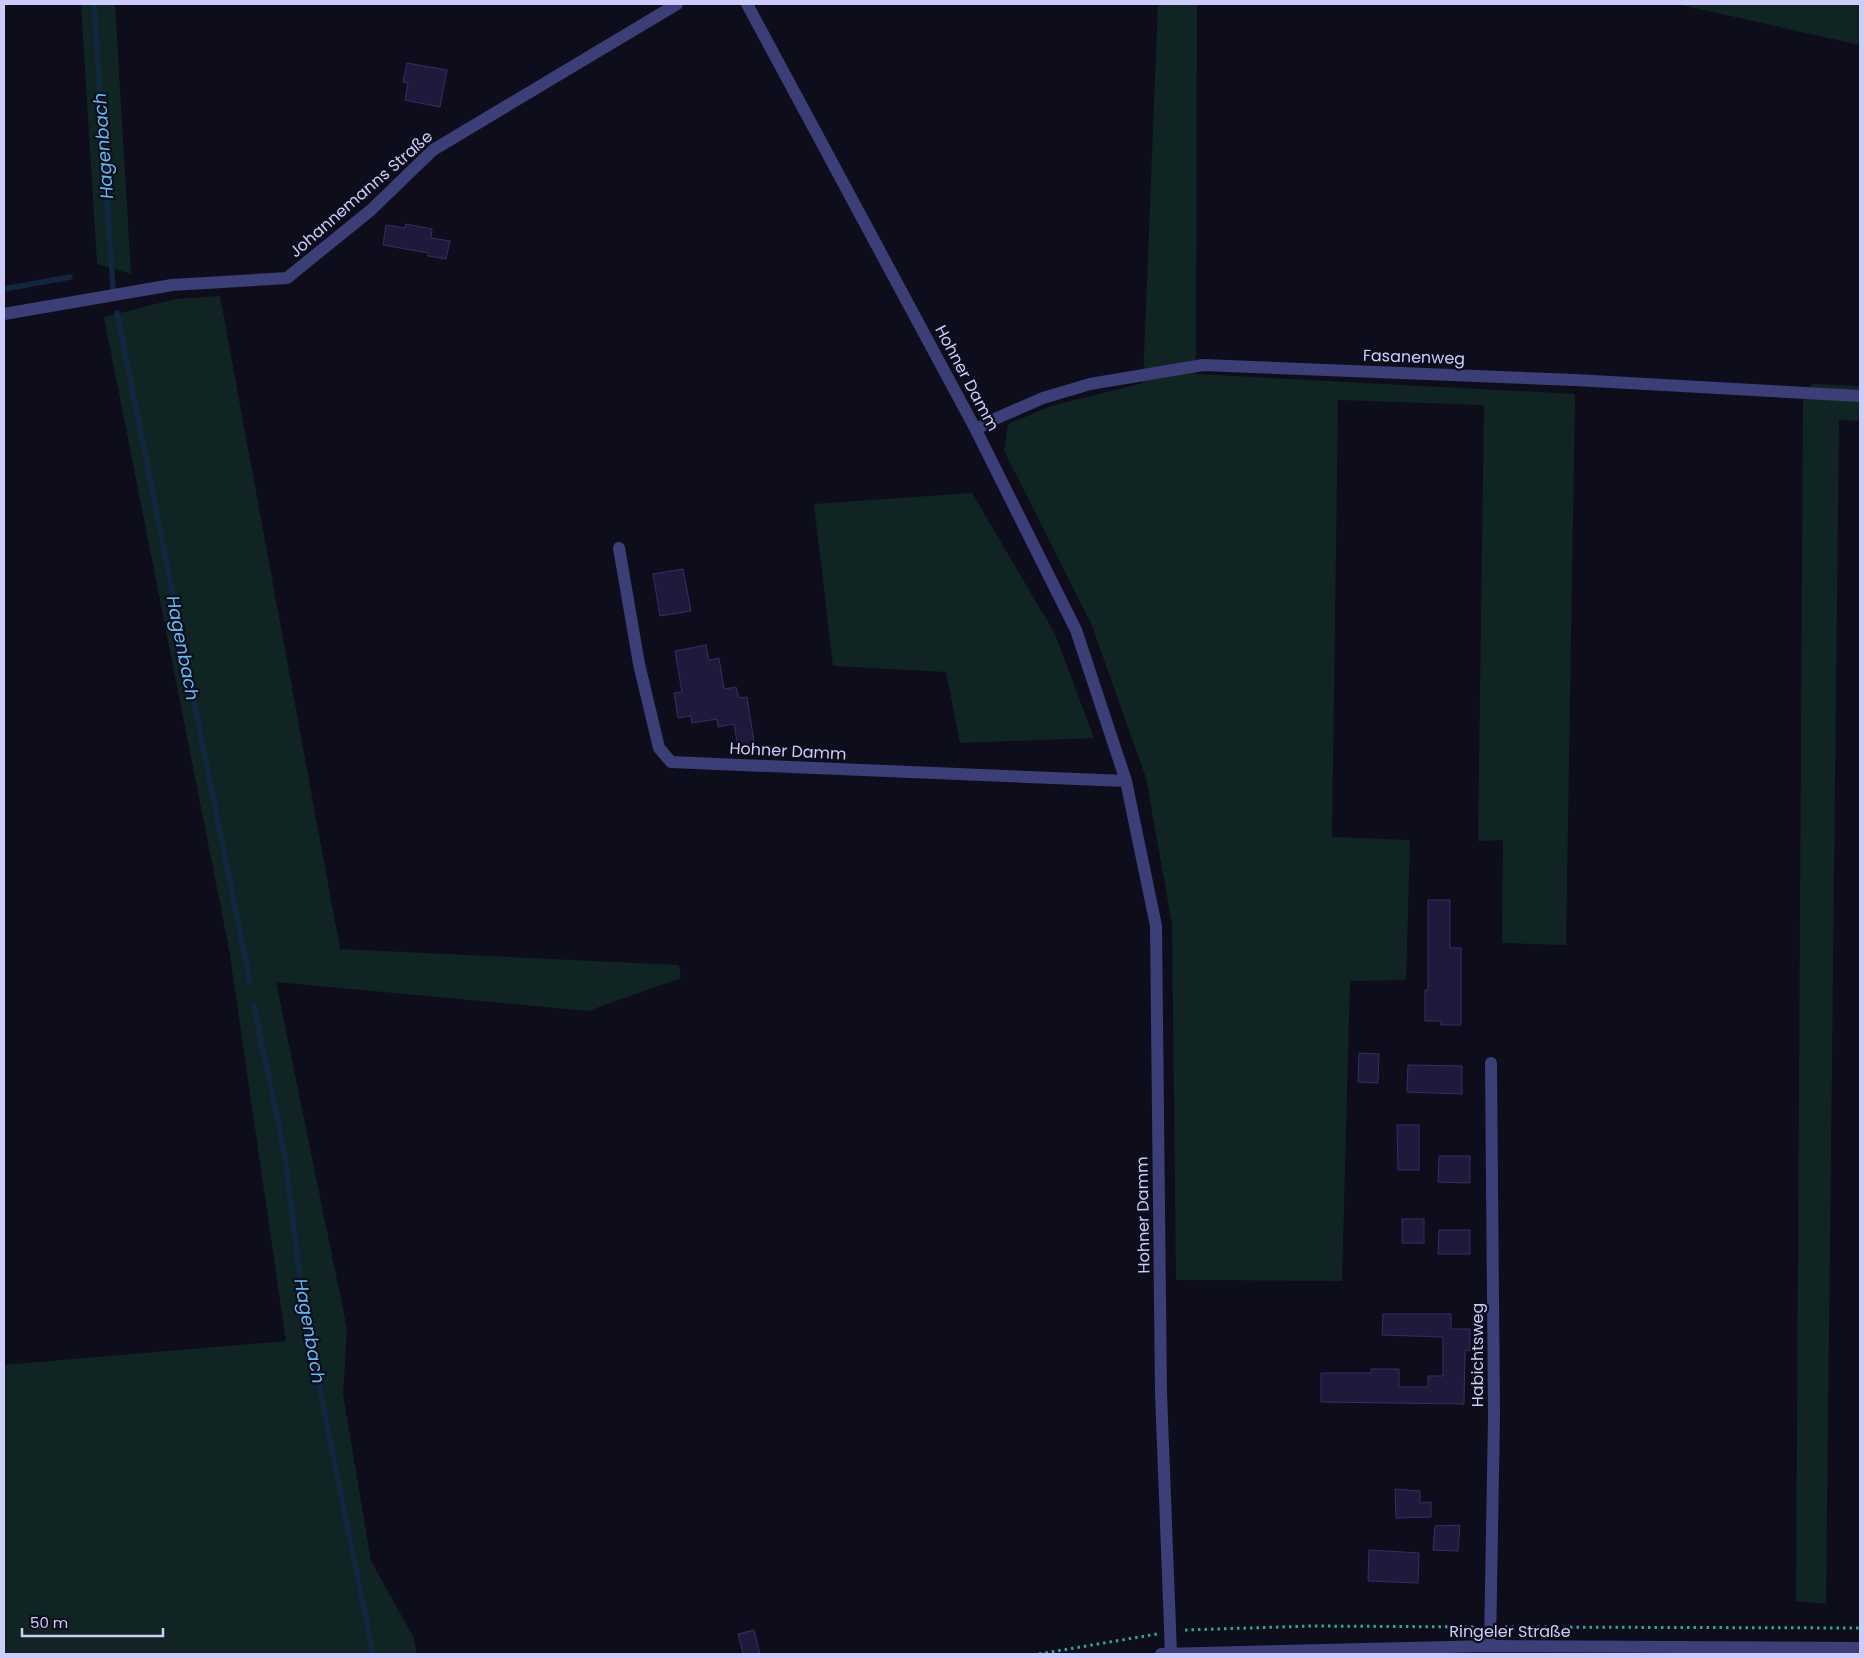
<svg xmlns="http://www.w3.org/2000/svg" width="1864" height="1658" font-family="Poppins,sans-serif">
	<rect width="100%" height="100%" fill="#0e0d1c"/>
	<g fill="#102523">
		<polygon points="81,4 115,4 131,274 97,264"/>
		<polygon points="1158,4 1197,4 1196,374 1575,394 1566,945 1502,943 1503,840 1478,841 1484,405 1338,400 1332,837 1410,840 1406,980 1350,981 1342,1281 1176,1280 1172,924 1146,778 1091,623 1004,451 1008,424 1051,406 1143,383"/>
		<polygon points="1677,4 1860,4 1860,45"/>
		<polygon points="220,296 340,949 679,965 681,978 588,1011 276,982 347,1329 343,1394 371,1561 414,1638 417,1654 4,1654 4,1365 286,1341 229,949 104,317 175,299"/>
		<polygon points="1812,384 1860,386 1860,421 1839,420 1826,1604 1796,1601 1803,402"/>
		<polygon points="972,493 1055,634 1094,738 960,743 946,672 833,666 814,504"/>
	</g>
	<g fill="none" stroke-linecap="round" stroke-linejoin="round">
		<g stroke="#112740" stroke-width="5.5">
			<polyline points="94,4 113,288"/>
			<polyline points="4,289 70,277"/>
			<polyline points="117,313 250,983"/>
			<polyline points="254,1006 285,1156 304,1311 373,1654"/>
		</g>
	</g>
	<g fill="#1f1a3b" stroke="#352e65">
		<polygon points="407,63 447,70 440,107 405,100 408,83 403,82"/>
		<polygon points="406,224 432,229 431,238 450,241 446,259 428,256 428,253 383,245 386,225 405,228"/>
		<polygon points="683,569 691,611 660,616 653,574"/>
		<polygon points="706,645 709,660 719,658 724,689 736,687 739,698 747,697 755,748 738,747 734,724 718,727 717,719 692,723 691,716 678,718 674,693 682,692 675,651"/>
		<polygon points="1428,900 1450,900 1450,948 1461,948 1461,1025 1441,1025 1441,1021 1425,1021 1425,990 1428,990"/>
		<polygon points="1359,1053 1379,1054 1378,1083 1358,1082"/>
		<polygon points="1408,1065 1462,1066 1462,1094 1407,1092"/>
		<polygon points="1397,1125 1419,1125 1419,1170 1398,1170"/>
		<polygon points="1439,1156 1470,1156 1470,1183 1438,1182"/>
		<rect x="1402" y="1219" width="22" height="24"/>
		<polygon points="1439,1230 1470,1230 1470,1254 1438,1254"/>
		<polygon points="1383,1314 1451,1314 1451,1329 1470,1329 1470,1351 1465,1350 1464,1404 1321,1402 1321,1373 1371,1373 1371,1369 1399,1369 1399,1387 1428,1387 1428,1376 1443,1376 1443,1337 1382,1335"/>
		<polygon points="1395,1489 1420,1491 1420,1503 1431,1502 1431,1517 1396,1518"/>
		<polygon points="1460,1525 1458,1551 1433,1550 1435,1526"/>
		<polygon points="1369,1550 1419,1553 1418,1583 1368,1581"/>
		<polygon points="754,1630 760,1654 743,1654 738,1634"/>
	</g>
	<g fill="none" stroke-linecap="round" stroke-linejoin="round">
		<g stroke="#36a495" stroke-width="3" stroke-dasharray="2.5 4" stroke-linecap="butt">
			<polyline points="1505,1627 1860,1628"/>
			<polyline points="1185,1630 1312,1626 1476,1627"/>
			<polyline points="1039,1654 1157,1634"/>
		</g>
		<g stroke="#3c3e77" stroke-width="12">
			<polyline points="747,4 976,430 1076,630 1126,781 1156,926 1161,1393 1171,1654"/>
			<polyline points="4,314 172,285 287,278 371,210 433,150 677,4"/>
			<polyline points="976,430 990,421 1043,398 1090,384 1203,365 1575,380 1860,396"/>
			<polyline points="619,548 639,664 659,748 671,762 1126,781"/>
			<polyline points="1490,1646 1494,1416 1491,1063"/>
			<polyline points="1161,1654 1490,1646 1860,1648"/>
		</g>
	</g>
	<g text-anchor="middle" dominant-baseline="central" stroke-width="4.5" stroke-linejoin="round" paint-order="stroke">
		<g font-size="16" fill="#cdccfb" stroke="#0e0d1c">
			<text transform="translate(361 194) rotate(-41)">Johannemanns Straße</text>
			<text transform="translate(1414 357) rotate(2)">Fasanenweg</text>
			<text transform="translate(967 378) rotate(62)">Hohner Damm</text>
			<text transform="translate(788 751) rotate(3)">Hohner Damm</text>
			<text transform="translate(1143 1215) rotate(-91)">Hohner Damm</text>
			<text transform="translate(1477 1355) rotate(-90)">Habichtsweg</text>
			<text x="1510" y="1631">Ringeler Straße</text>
		</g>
		<g font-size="18" font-style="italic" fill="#62baf2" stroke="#0e0d1c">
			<text transform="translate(103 146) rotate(-94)">Hagenbach</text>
			<text transform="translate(183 648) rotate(79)">Hagenbach</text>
			<text transform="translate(310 1331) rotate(80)">Hagenbach</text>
		</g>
	</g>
	<rect width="1864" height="1658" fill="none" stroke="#cdccfb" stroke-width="10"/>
	<path d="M22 1628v8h141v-8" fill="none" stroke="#cdccfb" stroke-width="2.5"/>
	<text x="30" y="1628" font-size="15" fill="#cdccfb" stroke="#0e0d1c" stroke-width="4" paint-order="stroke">50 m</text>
</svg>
